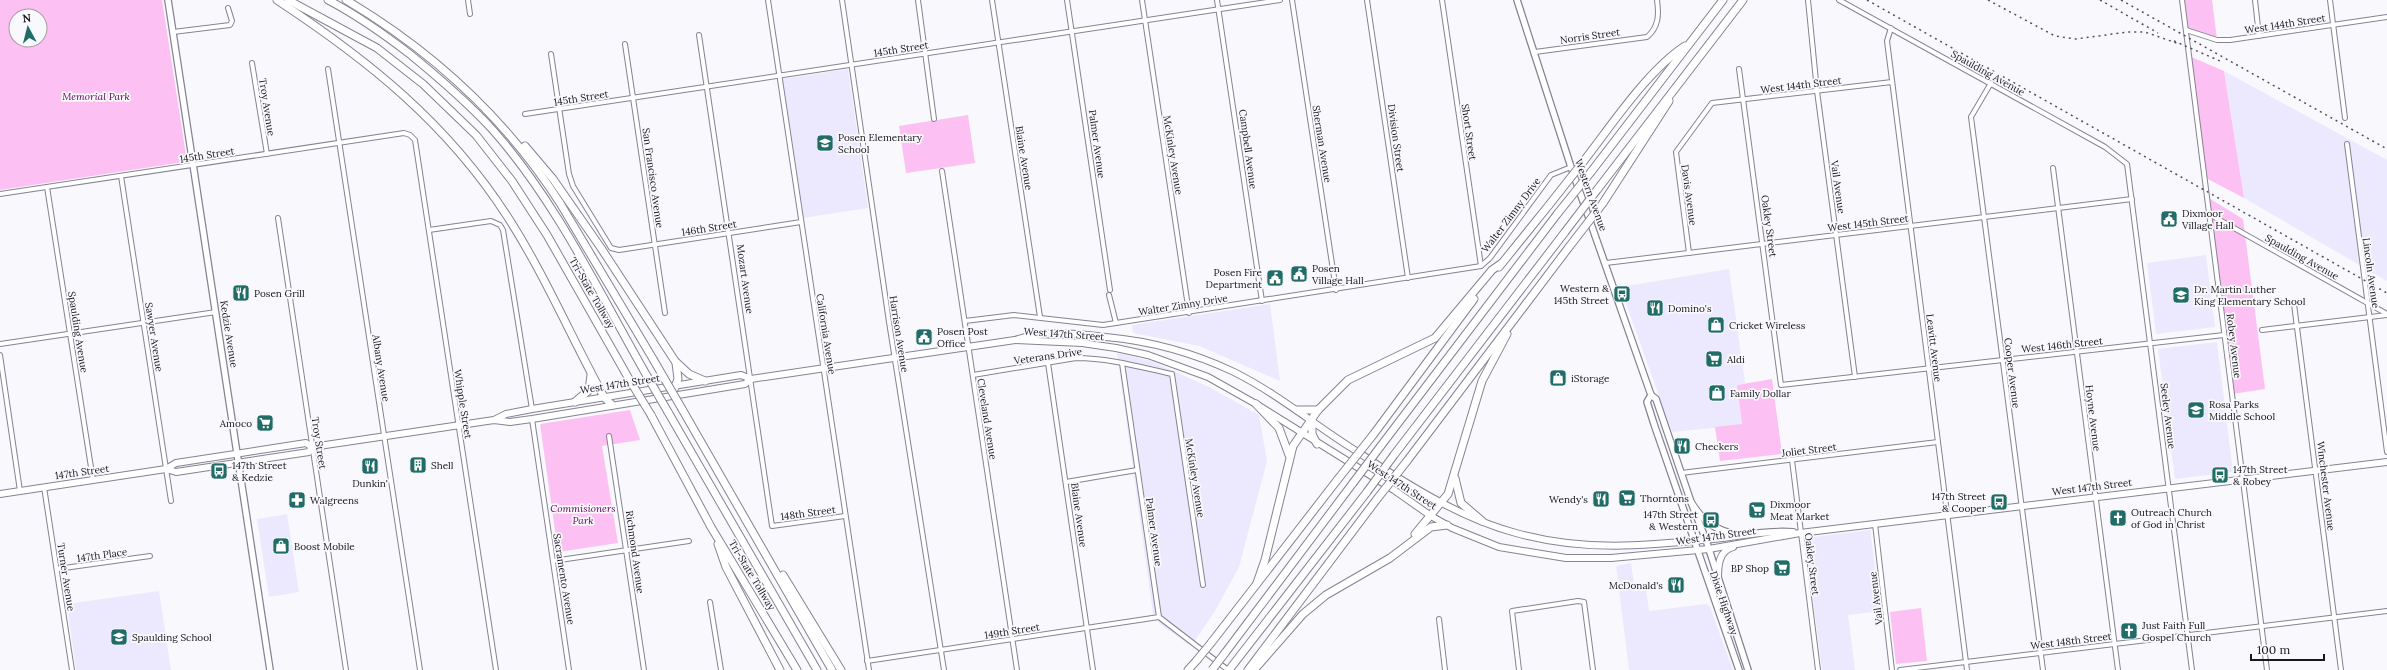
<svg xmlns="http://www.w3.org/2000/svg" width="2387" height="670" font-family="Lora,serif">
	<rect width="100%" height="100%" fill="#f9f8fc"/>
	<g fill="#ece9fe">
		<polygon points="848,69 868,208 803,218 782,79"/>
		<polygon points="2224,71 2387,160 2387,281 2244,198"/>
		<polygon points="2206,255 2215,327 2156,334 2147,263"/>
		<polygon points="1729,269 1745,383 1737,385 1742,425 1672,432 1620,287"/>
		<polygon points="1270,304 1280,381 1199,346 1133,333 1132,325"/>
		<polygon points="2217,342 2233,472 2175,479 2158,349"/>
		<polygon points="1117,353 1151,361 1209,387 1259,415 1267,461 1239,567 1215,611 1191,646 1160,624 1153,614"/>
		<polygon points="287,514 299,592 269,597 257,519"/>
		<polygon points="1870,530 1881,611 1848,615 1855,670 1822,670 1805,538"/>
		<polygon points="1631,563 1635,591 1646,589 1649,611 1706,604 1710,607 1733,670 1629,670 1616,566"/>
		<polygon points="159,591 171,670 76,670 67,604"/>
	</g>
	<g fill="#fdc0f2" fill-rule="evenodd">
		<path d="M0,0H162L186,155L184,162L0,190ZM16,16H40V40H16Z"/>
		<polygon points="2182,0 2212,0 2217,40 2186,30"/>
		<polygon points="2189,56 2224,71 2244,198 2204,177"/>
		<polygon points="968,115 975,163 906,173 899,126"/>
		<polygon points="2207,197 2243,219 2265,389 2232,394"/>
		<polygon points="1772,379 1782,454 1720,461 1715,427 1742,424 1737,385"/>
		<polygon points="630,410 640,440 602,446 618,543 558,552 540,424"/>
		<polygon points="1921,608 1927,661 1896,664 1890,612"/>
	</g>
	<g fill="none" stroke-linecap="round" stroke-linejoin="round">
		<g stroke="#858394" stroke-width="6">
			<g id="minor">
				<polyline points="468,0 470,14"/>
				<polyline points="768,0 869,670"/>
				<polyline points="842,0 889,322 944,670"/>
				<polyline points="918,0 934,119"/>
				<polyline points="992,0 1040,317"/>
				<polyline points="1067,0 1110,290"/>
				<polyline points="1142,0 1189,313"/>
				<polyline points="1217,0 1262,301"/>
				<polyline points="1292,0 1336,290"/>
				<polyline points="1367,0 1408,278"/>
				<polyline points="1442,0 1481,266"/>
				<polyline points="1808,0 1817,91 1855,377"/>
				<polyline points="1839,0 2105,147 2127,164 2192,670"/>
				<polyline points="2182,0 2267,670"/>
				<polyline points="2255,0 2259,36"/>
				<polyline points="2330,0 2345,118"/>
				<polyline points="1891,28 1887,41 1967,670"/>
				<polyline points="2186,30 2217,40 2230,40 2387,17"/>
				<polyline points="173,32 230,25 232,21 228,8"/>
				<polyline points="699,35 772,526 845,516"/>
				<polyline points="625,44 665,313"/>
				<path d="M1535,52L1647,37C1659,27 1659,14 1657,0"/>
				<polyline points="551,54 569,174 573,186 611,248 619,250 801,222"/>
				<polyline points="252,63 267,154"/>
				<polyline points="328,69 420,670"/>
				<polyline points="1739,69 1781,385 2224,335"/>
				<polyline points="1991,83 1971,117 2043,670"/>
				<polyline points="525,114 1280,0"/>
				<polyline points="2347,144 2387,452"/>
				<polyline points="2053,168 2118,670"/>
				<polyline points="942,171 1017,670"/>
				<polyline points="121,176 171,501"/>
				<polyline points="47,187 93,480"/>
				<polyline points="0,194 404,133 410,135 415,140 496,670"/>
				<polyline points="2209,214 2387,314"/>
				<polyline points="278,218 346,670"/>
				<polyline points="429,230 491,221 500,225 503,230 532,409"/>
				<polyline points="1689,253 1676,152 1712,103 1892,82"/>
				<polyline points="1606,263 2132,199"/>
				<polyline points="1109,295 1116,323"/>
				<polyline points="2294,304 2341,670"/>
				<polyline points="965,321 1014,315 1103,325 1481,266 1490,258 1551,175 1571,167"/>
				<polyline points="2262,330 2387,315"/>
				<polyline points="0,344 216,312"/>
				<polyline points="0,355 20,491"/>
				<polyline points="1048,363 1093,670"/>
				<polyline points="1122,363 1159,617 1228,670"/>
				<path d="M973,375L1076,358C1109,358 1140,367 1172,374L1203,585"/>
				<polyline points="532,419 569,670"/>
				<polyline points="609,436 644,670"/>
				<polyline points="1792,460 1818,670"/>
				<polyline points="1681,473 1938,442"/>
				<polyline points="1066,482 1137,470"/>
				<polyline points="44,487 72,670"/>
				<polyline points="1875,524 1892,670"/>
				<polyline points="553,561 689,541"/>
				<polyline points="57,569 150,556"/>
				<polyline points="710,602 721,670"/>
				<polyline points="1439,619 1445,670"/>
				<polyline points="867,661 1159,617"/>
				<polyline points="1519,670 1512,611 1578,601 1584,602 1593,670"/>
				<polyline points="1900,670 2387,611"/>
			</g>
		</g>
		<g stroke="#858394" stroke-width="8">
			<g id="secondary">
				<polyline points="168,0 270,670"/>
				<polyline points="1517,0 1571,167 1651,395 1656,399 1691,502 1706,540 1748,670"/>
				<polyline points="1651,395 1647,402 1654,424 1739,670"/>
			</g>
		</g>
		<g stroke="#858394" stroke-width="8">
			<g id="primary">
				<polyline points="1015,340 1082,343 1116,348 1148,355 1208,377 1256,404 1394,490 1431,516 1452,528 1499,547 1566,558 1611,558 1709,549 1800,533 2387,462"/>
				<path d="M494,420L506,414L532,409L741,375L751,379L1015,340C1044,330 1075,333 1106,337C1150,341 1194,353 1234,372C1276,393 1311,422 1350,447C1401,480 1456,517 1516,533C1585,552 1644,546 1714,539C1740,536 1768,530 1793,532"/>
				<polyline points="166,469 176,472 309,452 312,447"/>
				<polyline points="0,494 166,469 176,463 306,443 312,447 494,420 510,422 532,419 745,384 751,379"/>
				<path d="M1691,502C1703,522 1715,530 1738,535"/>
				<path d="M1718,580C1718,567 1718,551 1733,547"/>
			</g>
		</g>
		<g stroke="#858394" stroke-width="9">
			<g id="motorway">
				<path d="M277,0C368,60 447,123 507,216C544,273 571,337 604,397L612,405"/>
				<polyline points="288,0 377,48 423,84 476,135 512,181 547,235 629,379"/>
				<path d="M328,0C357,15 385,35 411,55C439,78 467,102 491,128C555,199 600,294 647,376"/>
				<path d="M346,0C432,51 506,119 560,203L653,359"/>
				<polyline points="525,146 553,179 601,248 675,361 689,374 705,381"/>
				<path d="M1583,162C1611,126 1647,71 1685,46"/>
				<polyline points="1591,172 1723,0"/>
				<polyline points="1597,190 1743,0"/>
				<polyline points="1603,203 1669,101"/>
				<polyline points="1499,267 1549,205"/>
				<polyline points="672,395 678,379 676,363"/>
				<polyline points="575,402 589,390 591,375"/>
				<polyline points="1256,404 1279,428 1289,455"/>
				<polyline points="682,409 832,670"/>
				<polyline points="1297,410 1318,410"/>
				<polyline points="668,412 817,670"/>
				<polyline points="651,415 711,527 797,670"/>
				<polyline points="1312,420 1312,434 1317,444"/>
				<polyline points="1373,435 1474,299"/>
				<polyline points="1380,447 1558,213"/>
				<polyline points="1394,455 1565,232"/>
				<polyline points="1407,461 1569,247"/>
				<polyline points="1455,478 1461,503 1482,521"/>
				<polyline points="1415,534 1448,494 1482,381 1507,334"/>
				<polyline points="718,544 726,567 780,670"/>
				<polyline points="783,575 841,670"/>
				<polyline points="1257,583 1265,560 1293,446 1318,410 1348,380 1435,338 1492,270 1502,263"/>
				<polyline points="1211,643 1338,479"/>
				<polyline points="1225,653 1353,483"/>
				<polyline points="1188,670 1197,660"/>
				<polyline points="1229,670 1367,492"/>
				<polyline points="1248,670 1377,499"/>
				<polyline points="1254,670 1303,614 1326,595 1390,558 1431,527 1447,525"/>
			</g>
		</g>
		<use href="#minor" stroke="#fff" stroke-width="4"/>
		<use href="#secondary" stroke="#fff" stroke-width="5.5"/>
		<use href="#primary" stroke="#fff" stroke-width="6"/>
		<use href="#motorway" stroke="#fff" stroke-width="7"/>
		<g stroke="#525157" stroke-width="1.5" stroke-dasharray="2 4" stroke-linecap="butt">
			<polyline points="1867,0 2387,293"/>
			<polyline points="1988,0 2055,36 2076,39 2128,32 2145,32 2179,44"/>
			<polyline points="2100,0 2158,33"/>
			<polyline points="2121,0 2387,149"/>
			<polyline points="2174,41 2220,61"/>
		</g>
		<g stroke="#858394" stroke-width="9" stroke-linecap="butt">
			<g id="motorway-bridge">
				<polyline points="1549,205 1583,162"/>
				<polyline points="1558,213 1591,172"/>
				<polyline points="1565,232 1597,190"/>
				<polyline points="1569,247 1603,203"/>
				<polyline points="653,359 682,409"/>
				<polyline points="647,376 668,412"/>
				<polyline points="629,379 651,415"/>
				<polyline points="1338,479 1373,435"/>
				<polyline points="1353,483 1380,447"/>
				<polyline points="1367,492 1394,455"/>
				<polyline points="1377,499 1407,461"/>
				<polyline points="1197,660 1211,643"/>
				<polyline points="1212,670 1225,653"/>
			</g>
		</g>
		<use href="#motorway-bridge" stroke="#fff" stroke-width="7"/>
	</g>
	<defs>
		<g id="school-square" transform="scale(0.9)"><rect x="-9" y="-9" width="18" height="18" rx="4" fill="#216c67" stroke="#f9f8fc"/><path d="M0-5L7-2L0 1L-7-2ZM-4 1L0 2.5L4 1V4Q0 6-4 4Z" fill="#fff"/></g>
		<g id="civic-square" transform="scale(0.9)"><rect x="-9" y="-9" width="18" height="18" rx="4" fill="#216c67" stroke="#f9f8fc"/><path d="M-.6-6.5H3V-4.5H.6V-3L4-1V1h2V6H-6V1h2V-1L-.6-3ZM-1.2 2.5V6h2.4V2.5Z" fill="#fff"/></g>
		<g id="restaurant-square" transform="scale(0.9)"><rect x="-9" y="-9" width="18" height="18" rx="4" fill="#216c67" stroke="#f9f8fc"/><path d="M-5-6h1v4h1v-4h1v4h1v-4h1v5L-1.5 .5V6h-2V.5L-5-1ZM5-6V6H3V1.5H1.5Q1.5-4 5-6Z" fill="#fff"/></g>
		<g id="bus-square" transform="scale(0.9)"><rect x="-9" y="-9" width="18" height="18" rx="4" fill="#216c67" stroke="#f9f8fc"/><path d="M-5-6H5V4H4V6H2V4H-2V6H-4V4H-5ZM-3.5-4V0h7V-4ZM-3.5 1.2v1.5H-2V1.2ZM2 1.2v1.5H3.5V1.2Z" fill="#fff"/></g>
		<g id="shop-square" transform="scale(0.9)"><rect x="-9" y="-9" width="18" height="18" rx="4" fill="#216c67" stroke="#f9f8fc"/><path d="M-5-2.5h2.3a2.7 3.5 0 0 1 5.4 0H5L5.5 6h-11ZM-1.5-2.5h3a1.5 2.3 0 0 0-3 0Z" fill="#fff"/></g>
		<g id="supermarket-square" transform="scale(0.9)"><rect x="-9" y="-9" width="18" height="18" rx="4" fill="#216c67" stroke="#f9f8fc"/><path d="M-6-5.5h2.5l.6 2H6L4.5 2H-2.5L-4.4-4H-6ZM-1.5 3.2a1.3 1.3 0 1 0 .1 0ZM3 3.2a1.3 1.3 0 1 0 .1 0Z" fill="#fff"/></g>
		<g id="building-square" transform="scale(0.9)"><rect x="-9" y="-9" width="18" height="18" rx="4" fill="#216c67" stroke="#f9f8fc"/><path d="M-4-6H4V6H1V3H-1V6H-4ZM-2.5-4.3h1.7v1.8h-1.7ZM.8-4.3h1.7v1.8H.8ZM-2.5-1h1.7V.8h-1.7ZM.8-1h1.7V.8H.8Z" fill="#fff"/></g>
		<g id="pharmacy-square" transform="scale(0.9)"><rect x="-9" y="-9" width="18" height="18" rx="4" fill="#216c67" stroke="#f9f8fc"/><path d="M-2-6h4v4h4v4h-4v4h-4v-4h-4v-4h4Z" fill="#fff"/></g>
		<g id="church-square" transform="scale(0.9)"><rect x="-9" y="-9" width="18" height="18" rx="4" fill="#216c67" stroke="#f9f8fc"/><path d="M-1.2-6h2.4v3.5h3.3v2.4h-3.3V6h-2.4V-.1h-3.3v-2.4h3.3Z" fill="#fff"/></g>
	</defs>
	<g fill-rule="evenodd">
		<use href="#school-square" x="825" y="143"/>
		<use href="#civic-square" x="2169" y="219"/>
		<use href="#civic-square" x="1299" y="274"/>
		<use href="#civic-square" x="1275" y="278"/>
		<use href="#restaurant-square" x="241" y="293"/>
		<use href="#bus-square" x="1622" y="294"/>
		<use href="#school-square" x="2181" y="295"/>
		<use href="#restaurant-square" x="1655" y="308"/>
		<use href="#shop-square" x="1716" y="325"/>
		<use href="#civic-square" x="924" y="337"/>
		<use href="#supermarket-square" x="1714" y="359"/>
		<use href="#shop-square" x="1558" y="378"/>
		<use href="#shop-square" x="1717" y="393"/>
		<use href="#school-square" x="2196" y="410"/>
		<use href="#supermarket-square" x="265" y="423"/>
		<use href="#restaurant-square" x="1682" y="446"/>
		<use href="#building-square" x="418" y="465"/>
		<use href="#restaurant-square" x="370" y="466"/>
		<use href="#bus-square" x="219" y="471"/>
		<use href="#bus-square" x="2220" y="475"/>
		<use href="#supermarket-square" x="1627" y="498"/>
		<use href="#restaurant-square" x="1601" y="499"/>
		<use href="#pharmacy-square" x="297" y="500"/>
		<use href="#bus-square" x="1999" y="502"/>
		<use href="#supermarket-square" x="1757" y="510"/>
		<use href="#church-square" x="2118" y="518"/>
		<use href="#bus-square" x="1711" y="520"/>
		<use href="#shop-square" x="281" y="546"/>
		<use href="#supermarket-square" x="1782" y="568"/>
		<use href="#restaurant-square" x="1676" y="585"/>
		<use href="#church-square" x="2129" y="631"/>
		<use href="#school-square" x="119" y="637"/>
	</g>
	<g text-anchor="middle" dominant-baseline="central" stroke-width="3.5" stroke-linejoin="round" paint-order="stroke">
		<g font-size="10" fill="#18171d" stroke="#f9f8fc">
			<text transform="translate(2285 24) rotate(-9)">West 144th Street</text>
			<text transform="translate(1590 36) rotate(-8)">Norris Street</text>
			<text transform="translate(901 49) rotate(-9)">145th Street</text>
			<text transform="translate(1988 73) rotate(29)">Spaulding Avenue</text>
			<text transform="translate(1801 85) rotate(-7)">West 144th Street</text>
			<text transform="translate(581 98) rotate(-9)">145th Street</text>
			<text transform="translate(267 107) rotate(81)">Troy Avenue</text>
			<text transform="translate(1469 132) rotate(82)">Short Street</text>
			<text transform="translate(1396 138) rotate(82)">Division Street</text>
			<text transform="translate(1097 144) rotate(82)">Palmer Avenue</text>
			<text transform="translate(1322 144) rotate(81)">Sherman Avenue</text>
			<text transform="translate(1248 149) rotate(82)">Campbell Avenue</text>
			<text transform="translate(207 155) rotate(-9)">145th Street</text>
			<text transform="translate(1173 155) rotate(81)">McKinley Avenue</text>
			<text transform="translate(1024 158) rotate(81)">Blaine Avenue</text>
			<text transform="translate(653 178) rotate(82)">San Francisco Avenue</text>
			<text transform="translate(1838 187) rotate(82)">Vail Avenue</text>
			<text transform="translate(1591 195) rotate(70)">Western Avenue</text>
			<text transform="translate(1689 195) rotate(82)">Davis Avenue</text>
			<text transform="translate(1511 215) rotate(-53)">Walter Zimny Drive</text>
			<text transform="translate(1868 223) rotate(-7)">West 145th Street</text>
			<text transform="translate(1769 226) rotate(82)">Oakley Street</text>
			<text transform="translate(709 228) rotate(-9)">146th Street</text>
			<text transform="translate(2302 257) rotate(29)">Spaulding Avenue</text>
			<text transform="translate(2371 273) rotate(82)">Lincoln Avenue</text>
			<text transform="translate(745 279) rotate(82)">Mozart Avenue</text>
			<text transform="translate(592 293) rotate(60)">Tri-State Tollway</text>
			<text transform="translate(1183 305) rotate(-9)">Walter Zimny Drive</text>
			<text transform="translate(78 332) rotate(81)">Spaulding Avenue</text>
			<text transform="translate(229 334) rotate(81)">Kedzie Avenue</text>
			<text transform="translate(826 334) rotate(81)">California Avenue</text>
			<text transform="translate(899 334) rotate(81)">Harrison Avenue</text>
			<text transform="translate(1064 334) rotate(4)">West 147th Street</text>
			<text transform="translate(154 337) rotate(81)">Sawyer Avenue</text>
			<text transform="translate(2062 345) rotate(-6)">West 146th Street</text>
			<text transform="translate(2234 346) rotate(83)">Robey Avenue</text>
			<text transform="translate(1934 348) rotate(83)">Leavitt Avenue</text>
			<text transform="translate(1048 356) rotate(-8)">Veterans Drive</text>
			<text transform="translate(381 368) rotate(81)">Albany Avenue</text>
			<text transform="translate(2012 373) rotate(83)">Cooper Avenue</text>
			<text transform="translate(620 384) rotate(-9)">West 147th Street</text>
			<text transform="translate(463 404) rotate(81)">Whipple Street</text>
			<text transform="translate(2168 416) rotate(83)">Seeley Avenue</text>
			<text transform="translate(2093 418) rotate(83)">Hoyne Avenue</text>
			<text transform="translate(987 419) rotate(81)">Cleveland Avenue</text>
			<text transform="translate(319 443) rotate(81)">Troy Street</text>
			<text transform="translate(1809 450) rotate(-7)">Joliet Street</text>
			<text transform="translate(82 472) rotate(-8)">147th Street</text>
			<text transform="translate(1195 478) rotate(81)">McKinley Avenue</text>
			<text transform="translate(1402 485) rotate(33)">West 147th Street</text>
			<text transform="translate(2326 486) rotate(83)">Winchester Avenue</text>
			<text transform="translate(2092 487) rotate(-7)">West 147th Street</text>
			<text transform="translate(808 513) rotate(-8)">148th Street</text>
			<text transform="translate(1079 515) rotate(82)">Blaine Avenue</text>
			<text transform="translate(1154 532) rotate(82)">Palmer Avenue</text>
			<text transform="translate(1716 536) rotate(-8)">West 147th Street</text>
			<text transform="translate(635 552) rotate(82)">Richmond Avenue</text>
			<text transform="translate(102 555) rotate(-8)">147th Place</text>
			<text transform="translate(1812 564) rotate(83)">Oakley Street</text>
			<text transform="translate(752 575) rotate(59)">Tri-State Tollway</text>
			<text transform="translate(66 577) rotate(81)">Turner Avenue</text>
			<text transform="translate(564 579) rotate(81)">Sacramento Avenue</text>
			<text transform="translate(1876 598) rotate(-97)">Vail Avenue</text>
			<text transform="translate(1724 603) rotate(71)">Dixie Highway</text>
			<text transform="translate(1012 631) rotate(-9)">149th Street</text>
			<text transform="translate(2071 641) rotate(-7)">West 148th Street</text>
		</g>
		<g font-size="10" font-style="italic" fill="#5e0055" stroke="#f9f8fc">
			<text x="96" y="96">Memorial Park</text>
			<text x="583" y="508">Commisioners<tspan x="583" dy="12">Park</tspan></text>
		</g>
		<g font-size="10" fill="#18171d" stroke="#f9f8fc" text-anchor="start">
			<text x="838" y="137">Posen Elementary<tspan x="838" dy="12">School</tspan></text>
			<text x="2182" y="213">Dixmoor<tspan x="2182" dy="12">Village Hall</tspan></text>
			<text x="1312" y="268">Posen<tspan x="1312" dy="12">Village Hall</tspan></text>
			<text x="1262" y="272" text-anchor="end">Posen Fire<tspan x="1262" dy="12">Department</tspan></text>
			<text x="1609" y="288" text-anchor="end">Western &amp;<tspan x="1609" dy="12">145th Street</tspan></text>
			<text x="2194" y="289">Dr. Martin Luther<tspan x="2194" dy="12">King Elementary School</tspan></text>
			<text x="254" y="293">Posen Grill</text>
			<text x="1668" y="308">Domino's</text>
			<text x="1729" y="325">Cricket Wireless</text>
			<text x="937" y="331">Posen Post<tspan x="937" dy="12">Office</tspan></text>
			<text x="1727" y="359">Aldi</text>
			<text x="1571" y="378">iStorage</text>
			<text x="1730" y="393">Family Dollar</text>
			<text x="2209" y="404">Rosa Parks<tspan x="2209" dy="12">Middle School</tspan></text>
			<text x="252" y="423" text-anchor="end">Amoco</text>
			<text x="1695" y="446">Checkers</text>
			<text x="232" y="465">147th Street<tspan x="232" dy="12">&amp; Kedzie</tspan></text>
			<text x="431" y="465">Shell</text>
			<text x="2233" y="469">147th Street<tspan x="2233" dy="12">&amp; Robey</tspan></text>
			<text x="370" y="483" text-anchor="middle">Dunkin'</text>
			<text x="1986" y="496" text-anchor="end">147th Street<tspan x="1986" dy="12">&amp; Cooper</tspan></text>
			<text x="1640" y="498">Thorntons</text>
			<text x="1588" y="499" text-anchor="end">Wendy's</text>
			<text x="310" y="500">Walgreens</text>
			<text x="1770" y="504">Dixmoor<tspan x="1770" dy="12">Meat Market</tspan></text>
			<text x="2131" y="512">Outreach Church<tspan x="2131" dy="12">of God in Christ</tspan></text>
			<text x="1698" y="514" text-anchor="end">147th Street<tspan x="1698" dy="12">&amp; Western</tspan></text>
			<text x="294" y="546">Boost Mobile</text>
			<text x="1769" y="568" text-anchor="end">BP Shop</text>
			<text x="1663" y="585" text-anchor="end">McDonald's</text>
			<text x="2142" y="625">Just Faith Full<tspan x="2142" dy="12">Gospel Church</tspan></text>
			<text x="132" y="637">Spaulding School</text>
		</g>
	</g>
	<g transform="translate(28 28) rotate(353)"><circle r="19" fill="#f9f8fc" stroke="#9f9ea3"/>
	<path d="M0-3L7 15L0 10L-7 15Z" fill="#216c67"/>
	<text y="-6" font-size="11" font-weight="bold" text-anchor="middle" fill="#18171d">N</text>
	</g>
	<path d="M2251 654v6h73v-6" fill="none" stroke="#18171d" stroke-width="2"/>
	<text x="2257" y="654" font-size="12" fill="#18171d" stroke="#f9f8fc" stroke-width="3" paint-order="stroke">100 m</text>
</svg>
